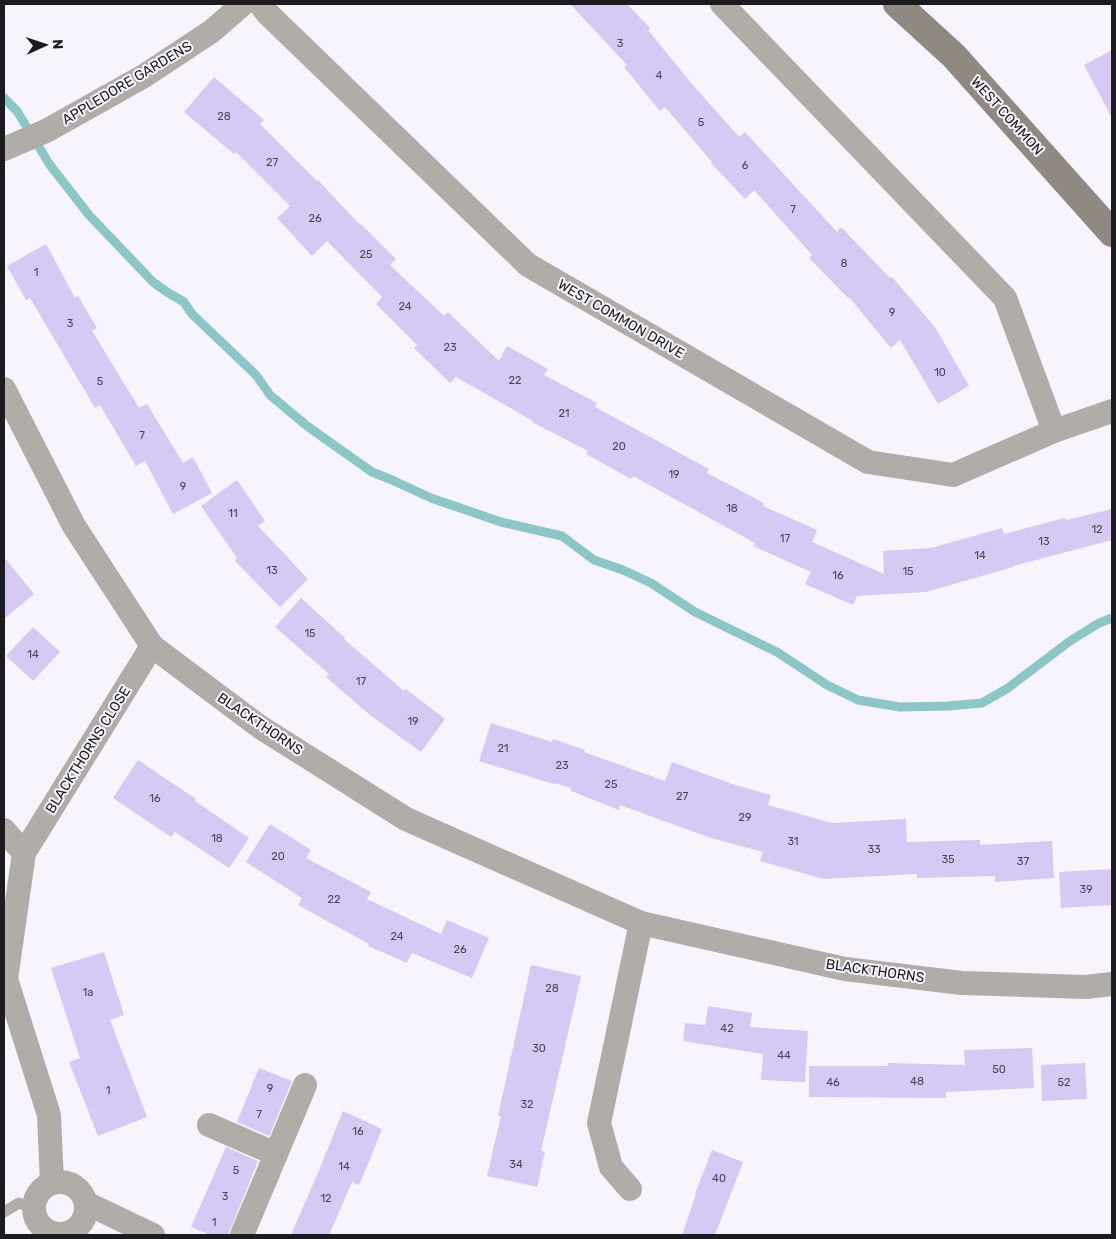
<svg xmlns="http://www.w3.org/2000/svg" width="1116" height="1239" font-family="Rubik,sans-serif">
	<rect width="100%" height="100%" fill="#f7f4fe"/>
	<g fill="none" stroke-linecap="round" stroke-linejoin="round">
		<polyline stroke="#8dc6c7" stroke-width="9" points="4,98 17,111 50,165 89,215 153,282 167,292 184,302 192,314 256,375 270,395 307,426 372,472 392,480 431,498 501,522 562,536 594,560 623,570 651,583 695,612 777,652 827,685 858,700 900,707 948,706 982,703 1008,688 1070,641 1099,623 1112,618"/>
	</g>
	<g fill="#d6c9f3">
		<polygon points="570,4 627,4 650,28 648,30 692,84 739,137 745,132 837,232 841,227 890,278 892,277 935,327 969,386 938,404 900,340 891,348 849,297 848,298 809,258 812,255 754,190 745,199 711,163 712,162 665,107 660,111 624,67 627,65"/>
		<polygon points="1112,50 1112,118 1084,65"/>
		<polygon points="214,77 264,120 260,124 317,181 318,180 360,225 361,224 396,259 390,265 444,316 448,312 499,361 507,346 548,369 544,375 597,403 595,407 709,469 707,473 764,503 763,506 817,530 812,542 884,574 883,551 931,548 1002,528 1004,534 1065,518 1066,520 1112,509 1112,540 1013,566 1013,567 926,592 857,596 853,605 805,584 811,572 753,546 755,543 633,476 631,479 586,454 588,451 532,422 533,421 456,377 450,383 414,348 417,345 376,304 382,297 327,241 312,256 277,218 290,206 236,152 234,154 184,112"/>
		<polygon points="46,244 75,298 78,296 97,328 92,331 139,408 147,404 183,463 193,457 212,493 173,514 145,461 136,466 100,405 95,408 30,298 26,300 7,266"/>
		<polygon points="237,480 265,521 258,526 308,579 280,607 235,561 237,558 201,506"/>
		<polygon points="4,557 34,594 4,619"/>
		<polygon points="301,598 345,638 344,639 404,691 406,689 445,719 421,752 370,715 326,677 329,674 275,627"/>
		<polygon points="33,627 60,652 33,681 6,656"/>
		<polygon points="491,723 552,742 553,739 585,750 584,752 665,781 672,762 735,785 771,795 768,805 832,823 906,819 907,842 980,840 980,845 1052,841 1054,878 995,882 995,876 917,878 917,874 824,879 760,861 763,852 711,838 620,805 619,810 571,791 571,788 554,783 553,784 479,761"/>
		<polygon points="138,760 196,799 195,801 249,838 229,868 175,832 171,837 113,798"/>
		<polygon points="270,824 311,850 306,858 371,892 367,899 441,934 447,920 489,938 472,978 412,953 407,963 368,946 369,944 298,905 302,898 246,862"/>
		<polygon points="1112,869 1112,905 1061,908 1059,872"/>
		<polygon points="104,952 124,1015 110,1020 147,1117 98,1136 69,1062 80,1058 51,968"/>
		<polygon points="531,965 581,976 541,1151 545,1152 537,1187 487,1176 501,1116 498,1116"/>
		<polygon points="708,1006 752,1013 750,1027 808,1031 805,1082 761,1080 763,1054 683,1041 685,1023 705,1025"/>
		<polygon points="1032,1048 1034,1088 946,1092 946,1098 809,1097 809,1066 888,1066 888,1063 965,1065 964,1050"/>
		<polygon points="1085,1063 1087,1099 1042,1101 1041,1065"/>
		<polygon points="259,1068 292,1081 269,1136 237,1122"/>
		<polygon points="343,1111 382,1129 368,1164 359,1185 352,1182 329,1235 291,1235 320,1168"/>
		<polygon points="226,1147 258,1161 228,1235 210,1235 191,1227"/>
		<polygon points="712,1150 743,1162 715,1235 682,1235 696,1194 695,1194"/>
	</g>
	<g fill="none" stroke-linecap="round" stroke-linejoin="round">
		<polyline stroke="#b0aca8" stroke-width="11" points="4,1212 19,1203 34,1209"/>
		<g stroke="#b0aca8" stroke-width="24">
			<polyline points="260,4 267,13 528,265 868,462 953,475 1054,431 1112,411"/>
			<polyline points="722,4 1005,298 1054,431"/>
			<polyline points="4,149 46,131 144,76 212,31 243,4"/>
			<polyline points="4,389 74,526 152,646 260,727 406,819 641,923 845,969 962,983 1086,987 1112,984"/>
			<polyline points="4,830 24,853"/>
			<polyline points="209,1125 276,1154"/>
			<circle cx="60" cy="1208" r="26"/>
			<polyline points="52,1183 49,1115 6,979 24,853 152,646"/>
			<polyline points="630,1189 611,1167 599,1123 641,923"/>
			<polyline points="86,1203 153,1235"/>
			<polyline points="242,1235 305,1085"/>
		</g>
		<polyline stroke="#8f8982" stroke-width="28" points="897,4 954,56 1112,233"/>
	</g>
	<g text-anchor="middle" dominant-baseline="central" stroke-width="4" stroke-linejoin="round" paint-order="stroke">
		<g font-size="11" fill="#4a4655">
			<text x="620" y="43">3</text>
			<text x="659" y="75">4</text>
			<text x="224" y="116">28</text>
			<text x="701" y="122">5</text>
			<text x="272" y="162">27</text>
			<text x="745" y="165">6</text>
			<text x="793" y="209">7</text>
			<text x="315" y="218">26</text>
			<text x="366" y="254">25</text>
			<text x="844" y="263">8</text>
			<text x="36" y="272">1</text>
			<text x="405" y="306">24</text>
			<text x="892" y="312">9</text>
			<text x="70" y="323">3</text>
			<text x="450" y="347">23</text>
			<text x="940" y="372">10</text>
			<text x="515" y="380">22</text>
			<text x="100" y="381">5</text>
			<text x="564" y="413">21</text>
			<text x="142" y="435">7</text>
			<text x="619" y="446">20</text>
			<text x="674" y="474">19</text>
			<text x="183" y="486">9</text>
			<text x="732" y="508">18</text>
			<text x="233" y="513">11</text>
			<text x="1097" y="529">12</text>
			<text x="785" y="538">17</text>
			<text x="1044" y="541">13</text>
			<text x="980" y="555">14</text>
			<text x="272" y="570">13</text>
			<text x="908" y="571">15</text>
			<text x="838" y="575">16</text>
			<text x="310" y="633">15</text>
			<text x="33" y="654">14</text>
			<text x="361" y="681">17</text>
			<text x="413" y="721">19</text>
			<text x="503" y="748">21</text>
			<text x="562" y="765">23</text>
			<text x="611" y="784">25</text>
			<text x="682" y="796">27</text>
			<text x="155" y="798">16</text>
			<text x="745" y="817">29</text>
			<text x="217" y="838">18</text>
			<text x="793" y="841">31</text>
			<text x="874" y="849">33</text>
			<text x="278" y="856">20</text>
			<text x="948" y="859">35</text>
			<text x="1023" y="861">37</text>
			<text x="1086" y="889">39</text>
			<text x="334" y="899">22</text>
			<text x="397" y="936">24</text>
			<text x="460" y="949">26</text>
			<text x="552" y="988">28</text>
			<text x="88" y="992">1a</text>
			<text x="727" y="1028">42</text>
			<text x="539" y="1048">30</text>
			<text x="784" y="1055">44</text>
			<text x="999" y="1069">50</text>
			<text x="917" y="1081">48</text>
			<text x="833" y="1082">46</text>
			<text x="1064" y="1082">52</text>
			<text x="270" y="1088">9</text>
			<text x="108" y="1090">1</text>
			<text x="527" y="1104">32</text>
			<text x="259" y="1114">7</text>
			<text x="358" y="1131">16</text>
			<text x="516" y="1164">34</text>
			<text x="344" y="1166">14</text>
			<text x="236" y="1170">5</text>
			<text x="719" y="1178">40</text>
			<text x="225" y="1196">3</text>
			<text x="326" y="1198">12</text>
			<text x="214" y="1222">1</text>
		</g>
		<g font-size="14" fill="#1c1b20" stroke="#f7f4fe">
			<text transform="translate(127 83) rotate(-31)">APPLEDORE GARDENS</text>
			<text transform="translate(1007 116) rotate(48)">WEST COMMON</text>
			<text transform="translate(621 319) rotate(30)">WEST COMMON DRIVE</text>
			<text transform="translate(260 724) rotate(34)">BLACKTHORNS</text>
			<text transform="translate(88 750) rotate(-58)">BLACKTHORNS CLOSE</text>
			<text transform="translate(875 971) rotate(8)">BLACKTHORNS</text>
		</g>
	</g>
	<rect width="1116" height="1239" fill="none" stroke="#1c1b20" stroke-width="10"/>
	<g transform="translate(45 45) rotate(87)" stroke="#f7f4fe" stroke-width="4" paint-order="stroke">
	<path d="M0-4L9 19L0 12L-9 19Z" fill="#1c1b20"/>
	<text y="-8" font-size="14" font-weight="bold" text-anchor="middle" fill="#1c1b20">N</text>
	</g>
</svg>
